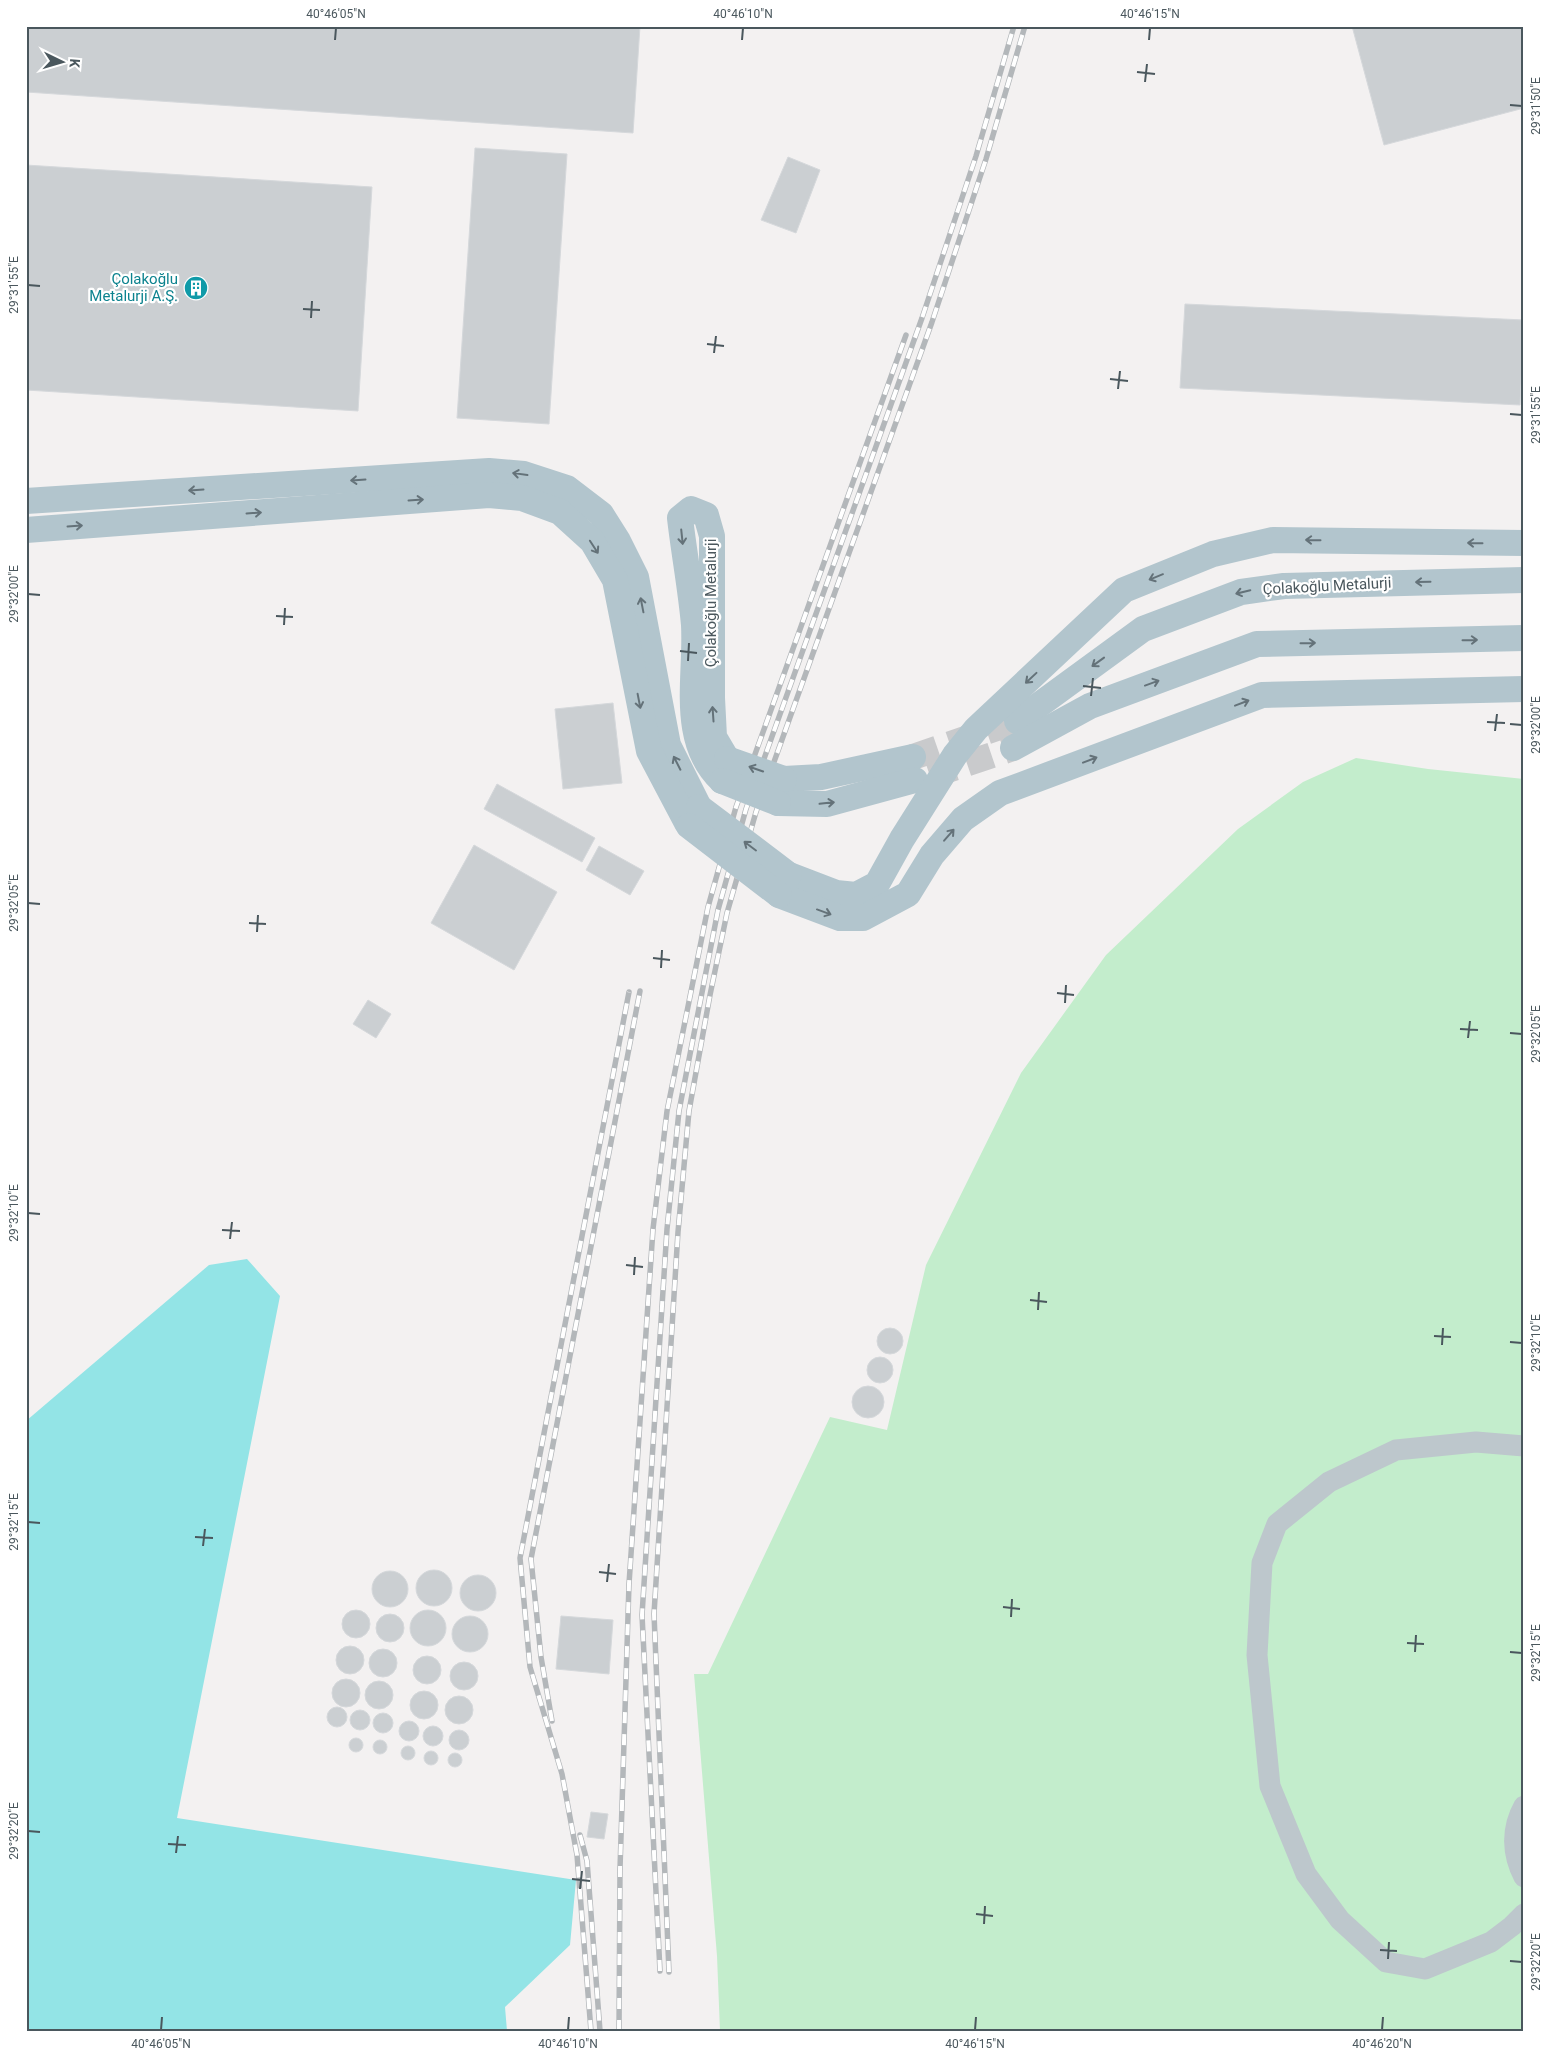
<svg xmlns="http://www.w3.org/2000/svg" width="1550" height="2057" font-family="Roboto,sans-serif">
	<rect width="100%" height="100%" fill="#f3f1f1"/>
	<polygon fill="#c3edcc" points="1356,758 1428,769 1524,779 1524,2031 720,2031 717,1956 694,1674 708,1674 830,1417 887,1430 926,1265 1021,1073 1106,955 1238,829 1303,782"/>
	<polygon fill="#93e4e6" points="247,1259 280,1296 177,1818 576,1880 570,1945 505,2007 507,2031 26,2031 26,1421 209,1265"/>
	<g fill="#cbcfd2" stroke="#d5d8db">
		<polygon points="26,26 640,26 633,133 26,92"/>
		<polygon points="1352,26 1524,26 1524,108 1384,145"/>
		<polygon points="475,148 567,154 549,424 457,418"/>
		<polygon points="788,157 820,170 796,233 761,220"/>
		<polygon points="26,165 372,187 358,411 26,390"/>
		<polygon points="1185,304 1524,320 1520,405 1180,388"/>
		<polygon points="613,703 622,783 563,789 555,709"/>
		<polygon points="497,784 595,838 582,862 484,809"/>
		<polygon points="474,845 557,892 514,970 431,923"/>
		<polygon points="599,846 644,871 630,895 586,870"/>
		<polygon points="368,1000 391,1014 376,1038 353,1024"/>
		<circle cx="890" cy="1341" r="13"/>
		<circle cx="880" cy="1370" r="13"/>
		<circle cx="868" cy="1402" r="16"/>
		<circle cx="434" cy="1588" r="18"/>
		<circle cx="390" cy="1589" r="18"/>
		<circle cx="478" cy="1593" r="18"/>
		<circle cx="428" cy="1628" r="18"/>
		<circle cx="356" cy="1624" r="14"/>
		<circle cx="390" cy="1628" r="14"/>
		<circle cx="470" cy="1634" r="18"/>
		<polygon points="561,1616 613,1620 609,1674 556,1669"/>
		<circle cx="350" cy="1660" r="14"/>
		<circle cx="383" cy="1663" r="14"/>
		<circle cx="427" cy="1670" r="14"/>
		<circle cx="464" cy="1676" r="14"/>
		<circle cx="346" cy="1693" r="14"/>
		<circle cx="379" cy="1695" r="14"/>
		<circle cx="424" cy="1705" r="14"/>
		<circle cx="459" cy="1710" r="14"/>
		<circle cx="337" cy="1717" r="10"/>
		<circle cx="360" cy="1720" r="10"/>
		<circle cx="383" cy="1723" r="10"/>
		<circle cx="409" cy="1731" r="10"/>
		<circle cx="433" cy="1736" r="10"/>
		<circle cx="459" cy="1740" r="10"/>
		<circle cx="356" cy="1745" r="7"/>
		<circle cx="380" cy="1747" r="7"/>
		<circle cx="408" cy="1753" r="7"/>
		<circle cx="431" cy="1758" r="7"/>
		<circle cx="455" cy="1760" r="7"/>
		<polygon points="591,1812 608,1814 604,1839 587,1837"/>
	</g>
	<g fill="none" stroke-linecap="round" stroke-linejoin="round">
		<g stroke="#c9cacc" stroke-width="26" stroke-dasharray="26 13" stroke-linecap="butt">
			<polyline points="913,757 1017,721"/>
			<polyline points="930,776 1013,748"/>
		</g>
		<g stroke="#bdc7cc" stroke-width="21">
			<polyline points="1524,1446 1476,1442 1396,1450 1329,1482 1277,1524 1262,1563 1257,1655 1270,1786 1306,1874 1340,1920 1386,1962 1425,1969 1491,1942 1512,1926 1524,1914"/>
			<path d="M1524,1806C1511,1829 1512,1854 1524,1877"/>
		</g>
		<g stroke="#b2c5cd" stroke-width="26">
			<polyline points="26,501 489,471 524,474 567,488 601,514 618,541 636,577 668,745 699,807"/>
			<polyline points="26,530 489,495 522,498 560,512 592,541 615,580 649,751 687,823"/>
			<polyline points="1017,721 1143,629 1241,592 1284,586 1524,580"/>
			<polyline points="1013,748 1090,706 1257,644 1524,638"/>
			<polyline points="784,779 821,777 913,757"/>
			<path d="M722,781C679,741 697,677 694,625C691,590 684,553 680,518L691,509L706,515L712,536V698L714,737L727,759"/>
			<polyline points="778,803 827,804 915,780"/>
			<polyline points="789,875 836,893 856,895 877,884 902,839 955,755 976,729 1124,590 1213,554 1273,540 1524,543"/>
			<polyline points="779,895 840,918 863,918 908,894 932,855 963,819 1000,793 1262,695 1524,689"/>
		</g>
		<g stroke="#b3b7ba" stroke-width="5.5">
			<g id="rail">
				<polyline points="552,1721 541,1657 531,1559 640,991"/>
				<polyline points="580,1835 587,1861 600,2031"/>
				<polyline points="660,1971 642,1615 667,1229 679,1111 718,910 746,809 922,318 976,156 1014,26"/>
				<polyline points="669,1972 654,1614 678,1232 689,1111 710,995 727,913 756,812 932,322 986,159 1025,26"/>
				<polyline points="591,2031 577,1855 562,1774 530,1667 520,1558 629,992"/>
				<polyline points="619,2031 620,1869 629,1584 653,1229 667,1111 708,907 736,807 906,335"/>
			</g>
		</g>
		<use href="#rail" stroke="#fff" stroke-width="4" stroke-dasharray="11" stroke-linecap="butt"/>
		<g stroke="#b2c5cd" stroke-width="26">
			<polyline points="727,759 784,779"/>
			<polyline points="722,781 778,803"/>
			<polyline points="699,807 789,875"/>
			<polyline points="689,826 779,895"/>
		</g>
	</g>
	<defs><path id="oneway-shaft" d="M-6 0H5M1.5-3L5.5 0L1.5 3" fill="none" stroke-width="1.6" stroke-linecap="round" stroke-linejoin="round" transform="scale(1.25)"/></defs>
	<g stroke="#647279">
		<use href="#oneway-shaft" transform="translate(520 474) rotate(-172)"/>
		<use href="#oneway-shaft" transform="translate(358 480) rotate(176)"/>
		<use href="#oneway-shaft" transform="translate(196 490) rotate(176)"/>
		<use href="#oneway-shaft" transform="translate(416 500) rotate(-4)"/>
		<use href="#oneway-shaft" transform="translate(254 513) rotate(-4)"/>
		<use href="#oneway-shaft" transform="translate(75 526) rotate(-4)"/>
		<use href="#oneway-shaft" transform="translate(682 537) rotate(84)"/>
		<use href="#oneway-shaft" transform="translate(1313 540) rotate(-179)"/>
		<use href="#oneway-shaft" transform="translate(1475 543) rotate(-179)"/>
		<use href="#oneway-shaft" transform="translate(594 547) rotate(57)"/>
		<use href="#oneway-shaft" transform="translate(1156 577) rotate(158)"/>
		<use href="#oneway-shaft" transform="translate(1423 582) rotate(179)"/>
		<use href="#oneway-shaft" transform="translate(1243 592) rotate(167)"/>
		<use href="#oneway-shaft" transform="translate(642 605) rotate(-101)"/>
		<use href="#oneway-shaft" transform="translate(1470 640) rotate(-1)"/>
		<use href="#oneway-shaft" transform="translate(1308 643) rotate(-1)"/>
		<use href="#oneway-shaft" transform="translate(1098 662) rotate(144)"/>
		<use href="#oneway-shaft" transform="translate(1031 678) rotate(137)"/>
		<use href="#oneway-shaft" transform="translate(1152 683) rotate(-20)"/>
		<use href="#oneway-shaft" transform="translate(639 701) rotate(79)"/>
		<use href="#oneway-shaft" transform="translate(1242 703) rotate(-21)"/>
		<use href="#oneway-shaft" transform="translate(713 714) rotate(-94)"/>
		<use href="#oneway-shaft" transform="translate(1090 760) rotate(-21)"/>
		<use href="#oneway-shaft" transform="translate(677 763) rotate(-117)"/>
		<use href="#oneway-shaft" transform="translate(756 769) rotate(-161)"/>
		<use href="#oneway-shaft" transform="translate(827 803) rotate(-6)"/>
		<use href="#oneway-shaft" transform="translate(949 835) rotate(-49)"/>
		<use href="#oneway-shaft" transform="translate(750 846) rotate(-143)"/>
		<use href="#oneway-shaft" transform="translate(824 912) rotate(20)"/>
	</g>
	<path fill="none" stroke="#4a575d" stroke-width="2" d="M335,40L336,28M742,40L743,28M1149,40L1150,28M1137,72L1155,74M1145,82L1147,64M1510,105L1522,106M28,285L40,286M303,309L320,310M311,318L312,301M707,344L724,346M714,353L716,336M1110,379L1128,381M1118,389L1120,371M1510,414L1522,415M28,594L40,595M276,616L293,617M284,625L285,608M680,651L697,653M688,661L689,643M1083,686L1101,688M1091,696L1093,678M1487,722L1505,723M1510,724L1522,725M1495,731L1497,714M28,903L40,904M249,923L266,924M257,932L258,915M653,958L670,960M661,968L662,950M1057,993L1074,995M1065,1003L1066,985M1460,1029L1478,1030M1510,1033L1522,1034M1468,1038L1470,1021M28,1213L40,1214M222,1230L240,1231M230,1239L232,1222M626,1265L643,1267M634,1275L635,1257M1030,1300L1047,1302M1038,1310L1039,1292M1434,1336L1451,1337M1510,1342L1522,1343M1442,1345L1443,1328M28,1522L40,1523M195,1537L213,1538M203,1546L205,1529M599,1572L616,1574M607,1582L609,1564M1003,1607L1020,1609M1011,1617L1012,1599M1407,1643L1424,1644M1415,1652L1416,1635M1510,1652L1522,1653M28,1831L40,1832M168,1844L186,1845M176,1853L178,1836M572,1879L590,1881M580,1889L582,1871M976,1914L993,1916M984,1924L985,1906M1380,1950L1397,1951M1388,1959L1389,1942M1510,1961L1522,1962M161,2030L162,2017M568,2030L569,2017M975,2030L976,2017M1382,2030L1383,2017"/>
	<defs>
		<g id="building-disc" transform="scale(1.25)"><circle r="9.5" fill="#0f9aa8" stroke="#fff"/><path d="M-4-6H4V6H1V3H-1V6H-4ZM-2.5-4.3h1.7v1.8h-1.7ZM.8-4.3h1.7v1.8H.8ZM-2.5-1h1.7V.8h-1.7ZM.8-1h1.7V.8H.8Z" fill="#fff"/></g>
	</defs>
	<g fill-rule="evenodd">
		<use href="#building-disc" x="196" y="288"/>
	</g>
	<g text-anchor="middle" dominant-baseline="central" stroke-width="4.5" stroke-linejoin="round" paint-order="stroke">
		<g font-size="15" fill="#0d838f" stroke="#fff" text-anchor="end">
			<text x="178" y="279">Çolakoğlu<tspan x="178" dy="17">Metalurji A.Ş.</tspan></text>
		</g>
		<g font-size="15" fill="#4a575d" stroke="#fff">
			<text transform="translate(1327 586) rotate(-3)">Çolakoğlu Metalurji</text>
			<text transform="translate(711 603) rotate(-90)">Çolakoğlu Metalurji</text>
		</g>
	</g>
	<rect width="1550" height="2057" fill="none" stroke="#ffffff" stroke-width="55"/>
	<g transform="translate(62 62) rotate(95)" stroke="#ffffff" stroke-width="4" paint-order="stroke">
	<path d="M0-4L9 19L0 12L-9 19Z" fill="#4a575d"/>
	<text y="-8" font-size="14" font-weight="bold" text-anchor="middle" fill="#4a575d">K</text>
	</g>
	<rect x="28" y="28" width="1494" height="2002" fill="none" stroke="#4a575d" stroke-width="2"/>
	<g font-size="12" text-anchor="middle" fill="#4a575d">
		<text x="336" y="18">40°46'05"N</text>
		<text x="743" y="18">40°46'10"N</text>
		<text x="1150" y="18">40°46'15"N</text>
		<text transform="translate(1536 106) rotate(-90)" y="4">29°31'50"E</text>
		<text transform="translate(14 285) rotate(-90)" y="4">29°31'55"E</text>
		<text transform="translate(1536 415) rotate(-90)" y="4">29°31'55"E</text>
		<text transform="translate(14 594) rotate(-90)" y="4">29°32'00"E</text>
		<text transform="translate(1536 725) rotate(-90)" y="4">29°32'00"E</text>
		<text transform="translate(14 903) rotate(-90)" y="4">29°32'05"E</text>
		<text transform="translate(1536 1034) rotate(-90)" y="4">29°32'05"E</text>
		<text transform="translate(14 1213) rotate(-90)" y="4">29°32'10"E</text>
		<text transform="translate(1536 1343) rotate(-90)" y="4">29°32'10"E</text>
		<text transform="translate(14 1522) rotate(-90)" y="4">29°32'15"E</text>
		<text transform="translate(1536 1653) rotate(-90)" y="4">29°32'15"E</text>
		<text transform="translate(14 1831) rotate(-90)" y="4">29°32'20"E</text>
		<text transform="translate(1536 1962) rotate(-90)" y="4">29°32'20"E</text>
		<text x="161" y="2048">40°46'05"N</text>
		<text x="568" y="2048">40°46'10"N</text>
		<text x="975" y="2048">40°46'15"N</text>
		<text x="1382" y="2048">40°46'20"N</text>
	</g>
</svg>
